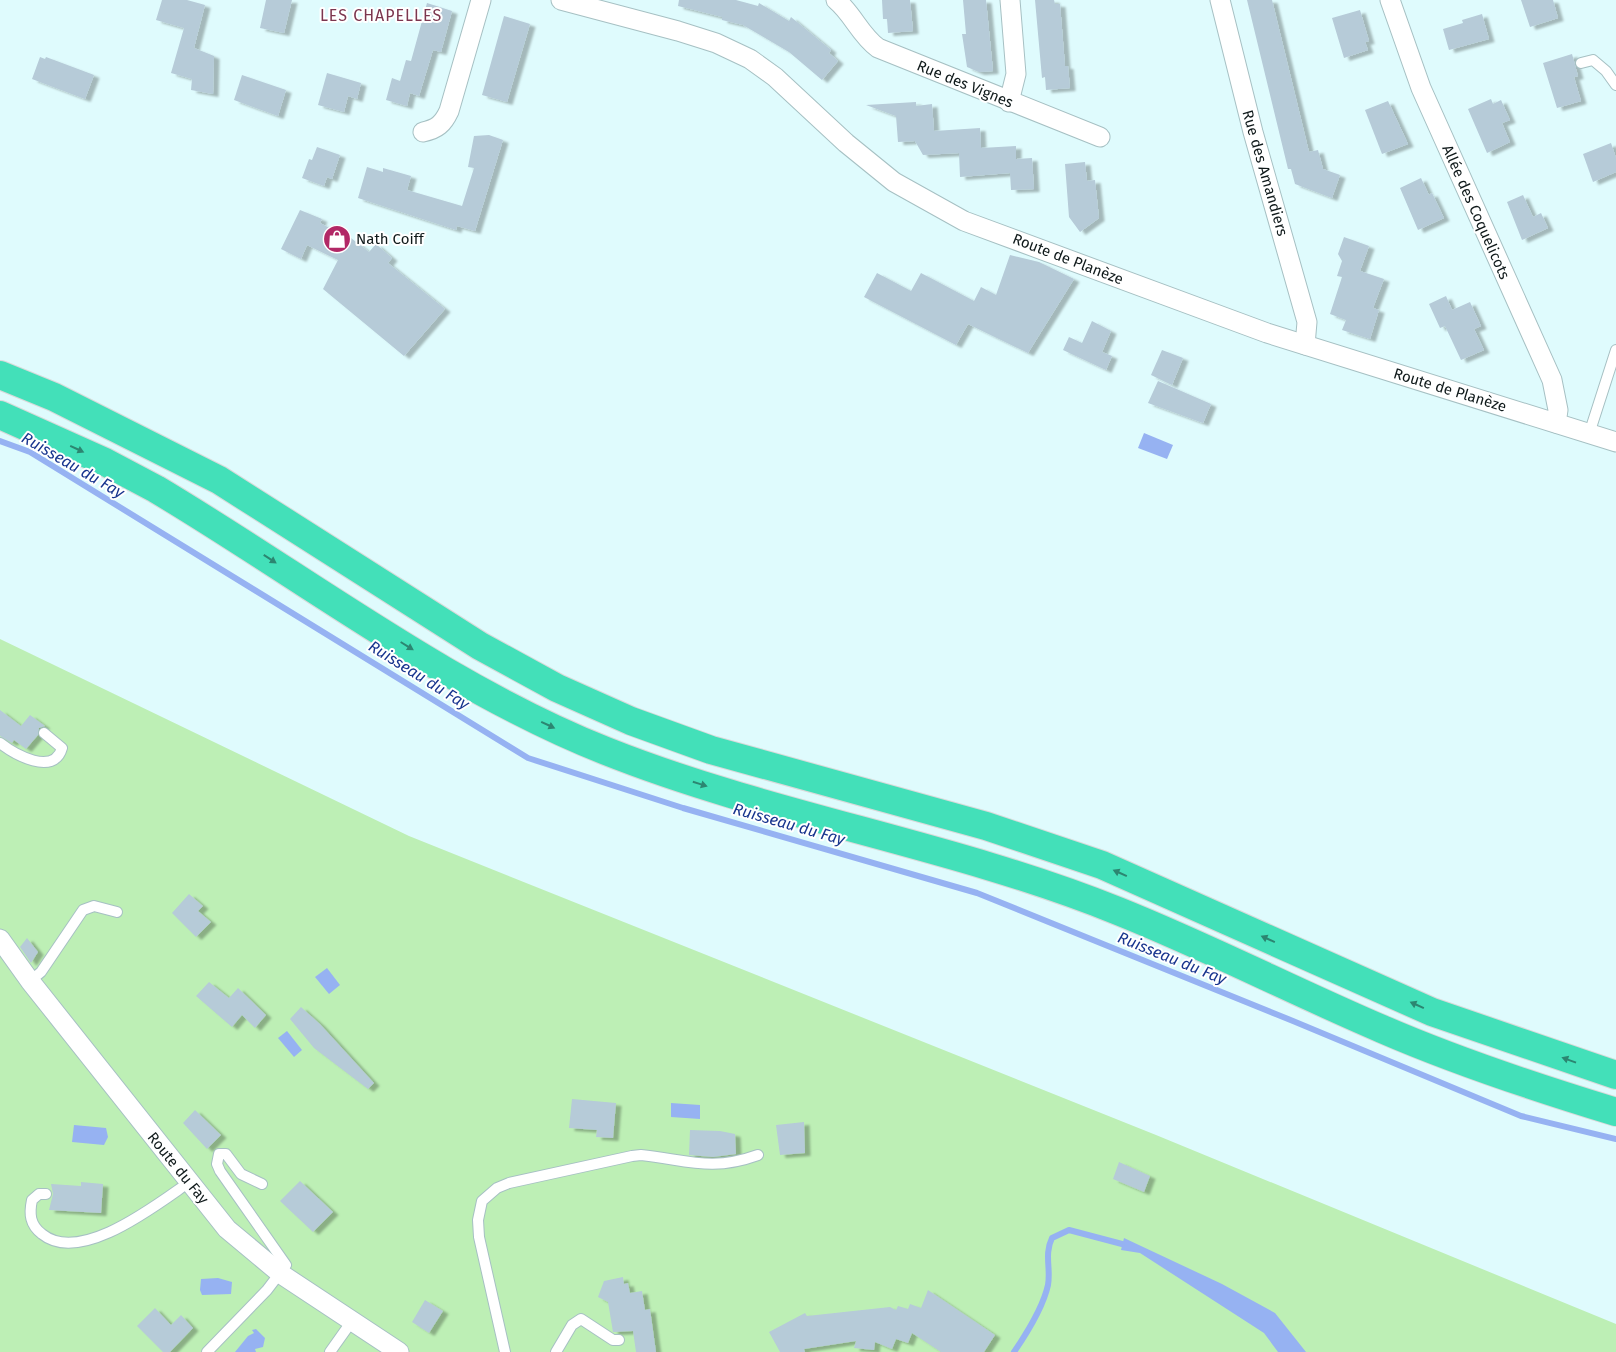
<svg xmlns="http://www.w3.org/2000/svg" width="1616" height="1352" font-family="'Fira Sans',sans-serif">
	<defs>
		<filter id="shadow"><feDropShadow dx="5.5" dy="3" stdDeviation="1" flood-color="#0004"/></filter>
	</defs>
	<rect width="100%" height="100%" fill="#dffbfd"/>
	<polygon fill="#bdefb5" points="0,639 409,836 1156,1135 1616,1324 1616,1352 0,1352"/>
	<g fill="#96b2f2">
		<polygon points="1144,433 1173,445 1167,459 1138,448"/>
		<polygon points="327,968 340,985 329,994 315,977"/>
		<polygon points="287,1031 302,1050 294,1057 278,1038"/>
		<polygon points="671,1103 700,1105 700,1119 671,1117"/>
		<polygon points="74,1125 106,1128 108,1137 104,1145 72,1142"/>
		<polygon points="1124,1238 1222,1284 1275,1313 1306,1352 1278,1352 1264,1333 1140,1253 1121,1250"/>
		<polygon points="218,1278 232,1282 231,1294 202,1295 200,1290 201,1279"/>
		<polygon points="256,1329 265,1338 263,1347 255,1349 256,1352 235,1352 248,1336 254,1333 252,1330"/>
	</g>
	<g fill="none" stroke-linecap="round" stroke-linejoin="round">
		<g stroke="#96b2f2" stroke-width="6">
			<polyline points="0,441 30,452 528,758 683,808 977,893 1293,1021 1521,1116 1616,1139"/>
			<path d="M1014,1352C1027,1333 1043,1308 1048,1285C1051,1269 1044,1254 1052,1238L1069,1230L1122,1244"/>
		</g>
	</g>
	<g fill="#b6cbd8" filter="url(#shadow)">
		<polygon points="162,0 187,0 205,5 194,48 214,56 213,94 191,90 192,79 171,73 184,28 156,20"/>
		<polygon points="266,0 292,0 284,33 260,28"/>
		<polygon points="679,0 736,0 758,6 759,3 789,21 791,17 831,50 829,53 838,61 822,80 789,52 743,25 722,20 722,17 678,6"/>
		<polygon points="882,0 910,0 913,31 888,33 887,19 883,19"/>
		<polygon points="963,0 986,0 993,71 979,72 967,67 962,34 966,34"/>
		<polygon points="1035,0 1054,0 1055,4 1060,4 1065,66 1068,66 1070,88 1046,90 1045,77 1042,78"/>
		<polygon points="1247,0 1272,0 1309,152 1318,150 1323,169 1340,175 1332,198 1295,184 1291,169 1288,169"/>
		<polygon points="1521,0 1553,0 1558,18 1530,27"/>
		<polygon points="427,3 452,11 441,52 433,50 419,96 410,93 407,106 386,100 392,78 400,81 406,60 411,61"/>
		<polygon points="1360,10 1369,41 1365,42 1368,50 1344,58 1332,18"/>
		<polygon points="1482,14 1489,39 1449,50 1443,29 1463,23 1462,20"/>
		<polygon points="504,16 530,24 507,102 482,95"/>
		<polygon points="1572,54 1578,76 1574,77 1581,101 1557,108 1543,63"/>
		<polygon points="40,57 45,59 46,57 94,75 85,99 32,79"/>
		<polygon points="327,73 361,83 357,99 348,96 344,112 318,105"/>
		<polygon points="242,75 286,90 278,116 234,100"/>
		<polygon points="1491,99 1493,104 1501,100 1510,120 1502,123 1510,142 1487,153 1468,109"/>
		<polygon points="1388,101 1408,144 1382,154 1365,110"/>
		<polygon points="916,102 916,106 932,104 934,131 980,128 981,148 1016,146 1016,159 1032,158 1034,189 1011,190 1010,173 960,177 959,153 923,155 915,141 898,142 896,116 866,105"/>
		<polygon points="489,135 503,140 475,231 457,226 456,230 358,198 367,167 383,172 383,168 411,176 407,190 462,206 474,168 468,167 474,136"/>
		<polygon points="1611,143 1616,158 1616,172 1593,182 1583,154"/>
		<polygon points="317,147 340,155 332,179 327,177 324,186 302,178 309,159 312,160"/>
		<polygon points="1085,162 1087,181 1095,180 1099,218 1080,232 1069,217 1065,164"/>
		<polygon points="1421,178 1429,195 1432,193 1444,218 1418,230 1400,188"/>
		<polygon points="1523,195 1533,217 1541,213 1548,228 1522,240 1507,202"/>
		<polygon points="300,210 322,219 320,223 337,232 347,243 351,238 369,252 376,244 392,258 388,263 445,309 404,356 323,289 338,260 307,245 301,259 281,249"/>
		<polygon points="1344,237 1369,246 1360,271 1384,279 1373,308 1379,310 1370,339 1342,330 1346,320 1330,314 1342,277 1337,276 1342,261 1338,254"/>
		<polygon points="1010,255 1039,262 1074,279 1028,353 968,324 956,345 864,297 877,273 911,291 921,273 974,301 981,287 996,295"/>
		<polygon points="1446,296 1452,310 1470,302 1481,326 1474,329 1484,350 1461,360 1445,326 1440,328 1429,304"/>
		<polygon points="1092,321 1111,331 1102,352 1112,356 1106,370 1063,350 1069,337 1082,343"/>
		<polygon points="1162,350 1183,358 1172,385 1151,375"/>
		<polygon points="1158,381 1211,404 1203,423 1148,403"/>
		<polygon points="0,710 21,726 30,715 45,726 39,728 38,735 26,749 14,740 12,743 0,736"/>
		<polygon points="189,894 203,906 198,911 211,922 196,937 172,913"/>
		<polygon points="27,938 38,952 31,963 20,947"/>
		<polygon points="209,982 229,998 238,988 266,1015 255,1028 242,1015 232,1027 196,996"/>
		<polygon points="301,1007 320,1024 374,1083 368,1089 314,1048 290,1019"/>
		<polygon points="572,1099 616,1103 613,1138 596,1137 597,1130 569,1128"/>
		<polygon points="195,1110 221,1135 207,1149 183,1123"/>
		<polygon points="804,1122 805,1153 780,1155 776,1125"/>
		<polygon points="690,1130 720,1131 735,1134 736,1154 713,1157 689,1155"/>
		<polygon points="1119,1162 1150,1176 1144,1192 1113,1179"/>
		<polygon points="300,1181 333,1212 313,1232 280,1201"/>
		<polygon points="81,1182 103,1184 101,1213 49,1210 53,1194 51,1184 81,1186"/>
		<polygon points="623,1277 624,1284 628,1283 630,1293 642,1291 645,1310 650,1309 656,1352 636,1352 633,1331 613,1332 608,1302 598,1297 604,1281"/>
		<polygon points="928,1290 995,1335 984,1352 941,1352 912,1333 908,1343 896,1339 892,1349 875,1342 874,1350 854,1348 856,1341 804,1349 805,1352 780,1352 769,1332 805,1313 807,1316 890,1307 896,1310 898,1306 908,1309 910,1304 921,1308"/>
		<polygon points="425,1300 443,1311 429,1333 412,1322"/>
		<polygon points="155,1308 171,1325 181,1315 193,1328 170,1352 163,1352 137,1326"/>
	</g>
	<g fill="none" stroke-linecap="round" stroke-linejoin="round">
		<g stroke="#a6c0c3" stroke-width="12">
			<g id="lane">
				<polyline points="1581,63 1593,60 1606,71 1616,85"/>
				<polyline points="1589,434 1616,350"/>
				<path d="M0,743C14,754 54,777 62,748L44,733"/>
				<polyline points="30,981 41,972 83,910 94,906 117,912"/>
				<path d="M46,1194H39L32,1200C29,1214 30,1225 42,1234C80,1265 156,1205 188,1183"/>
				<polyline points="207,1352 267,1290 286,1265 220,1171 217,1164 219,1154 226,1154 241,1174 262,1184"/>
				<polyline points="330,1352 352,1321"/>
				<path d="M505,1352L479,1237L478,1220L482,1201L497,1188L509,1183L632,1156L641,1155C688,1160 711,1172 758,1155"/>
				<polyline points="556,1352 572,1325 581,1319 613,1340 619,1340"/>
			</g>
		</g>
		<g stroke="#a6c0c3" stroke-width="21">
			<g id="street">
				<polyline points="561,0 678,31 716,43 750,59 775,77 846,143 894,182 964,221 1267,333 1616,442"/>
				<path d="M836,0C853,14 860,35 878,48L1100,137"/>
				<polyline points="1220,0 1253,132 1307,322 1305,345"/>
				<polyline points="1390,0 1421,88 1552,380 1558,410 1556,423"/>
				<polyline points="1009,102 1016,74 1010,0"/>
				<path d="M423,132C437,129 443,124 449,111L481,0"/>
				<polyline points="0,939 30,981 227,1229 281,1274 399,1352"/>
			</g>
		</g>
		<g stroke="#d9dada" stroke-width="30">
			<g id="highway">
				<polyline points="0,375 54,397 219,480 480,646 557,688 631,721 711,750 986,826 1102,865 1432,1012 1616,1075"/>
				<path d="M0,415L105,462L156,489C302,576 447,688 606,751C772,817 952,844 1118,911C1208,947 1293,991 1382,1029C1458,1062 1537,1088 1616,1112"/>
			</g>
		</g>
		<use href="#lane" stroke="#fff" stroke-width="10"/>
		<use href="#street" stroke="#fff" stroke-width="19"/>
		<use href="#highway" stroke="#43e0b9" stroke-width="28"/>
	</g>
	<defs><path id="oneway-solid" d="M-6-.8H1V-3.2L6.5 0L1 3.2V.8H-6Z" transform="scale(1.25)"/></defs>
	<g fill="#2c8671">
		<use href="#oneway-solid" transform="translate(77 449) rotate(25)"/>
		<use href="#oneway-solid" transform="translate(270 559) rotate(33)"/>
		<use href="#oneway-solid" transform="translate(407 646) rotate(32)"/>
		<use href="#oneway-solid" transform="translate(548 725) rotate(25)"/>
		<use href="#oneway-solid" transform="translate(700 784) rotate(17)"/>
		<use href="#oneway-solid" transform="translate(1120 873) rotate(-156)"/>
		<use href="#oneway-solid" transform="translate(1268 939) rotate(-156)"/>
		<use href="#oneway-solid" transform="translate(1417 1005) rotate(-156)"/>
		<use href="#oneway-solid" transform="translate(1569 1060) rotate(-160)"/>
	</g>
	<defs>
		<g id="shop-disc" transform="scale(1.4375)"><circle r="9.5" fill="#b22866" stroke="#fff"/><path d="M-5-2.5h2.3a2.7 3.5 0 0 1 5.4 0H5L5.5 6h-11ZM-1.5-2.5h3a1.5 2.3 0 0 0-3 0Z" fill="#fff"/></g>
	</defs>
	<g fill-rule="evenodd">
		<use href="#shop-disc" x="337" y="239"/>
	</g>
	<g text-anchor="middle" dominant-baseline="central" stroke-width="4" stroke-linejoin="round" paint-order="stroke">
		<g font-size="15" fill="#0f191a" stroke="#fff">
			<text transform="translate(965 84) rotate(22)">Rue des Vignes</text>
			<text transform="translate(1265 173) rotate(74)">Rue des Amandiers</text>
			<text transform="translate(1476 212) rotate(66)">Allée des Coquelicots</text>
			<text transform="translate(1068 259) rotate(21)">Route de Planèze</text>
			<text transform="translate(1450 390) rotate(17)">Route de Planèze</text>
			<text transform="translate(178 1168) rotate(51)">Route du Fay</text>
		</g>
		<g font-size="15" fill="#0f191a" stroke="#fff" text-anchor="start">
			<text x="356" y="239">Nath Coiff</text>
		</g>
		<g font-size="16" letter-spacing="1" fill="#7b364f" stroke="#fff">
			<text x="381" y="15">LES CHAPELLES</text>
		</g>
		<g font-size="16" font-style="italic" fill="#18358e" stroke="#fff">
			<text transform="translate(73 465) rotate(30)">Ruisseau du Fay</text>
			<text transform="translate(419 675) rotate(32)">Ruisseau du Fay</text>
			<text transform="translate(789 824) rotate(16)">Ruisseau du Fay</text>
			<text transform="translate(1172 958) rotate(22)">Ruisseau du Fay</text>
		</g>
	</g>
</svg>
